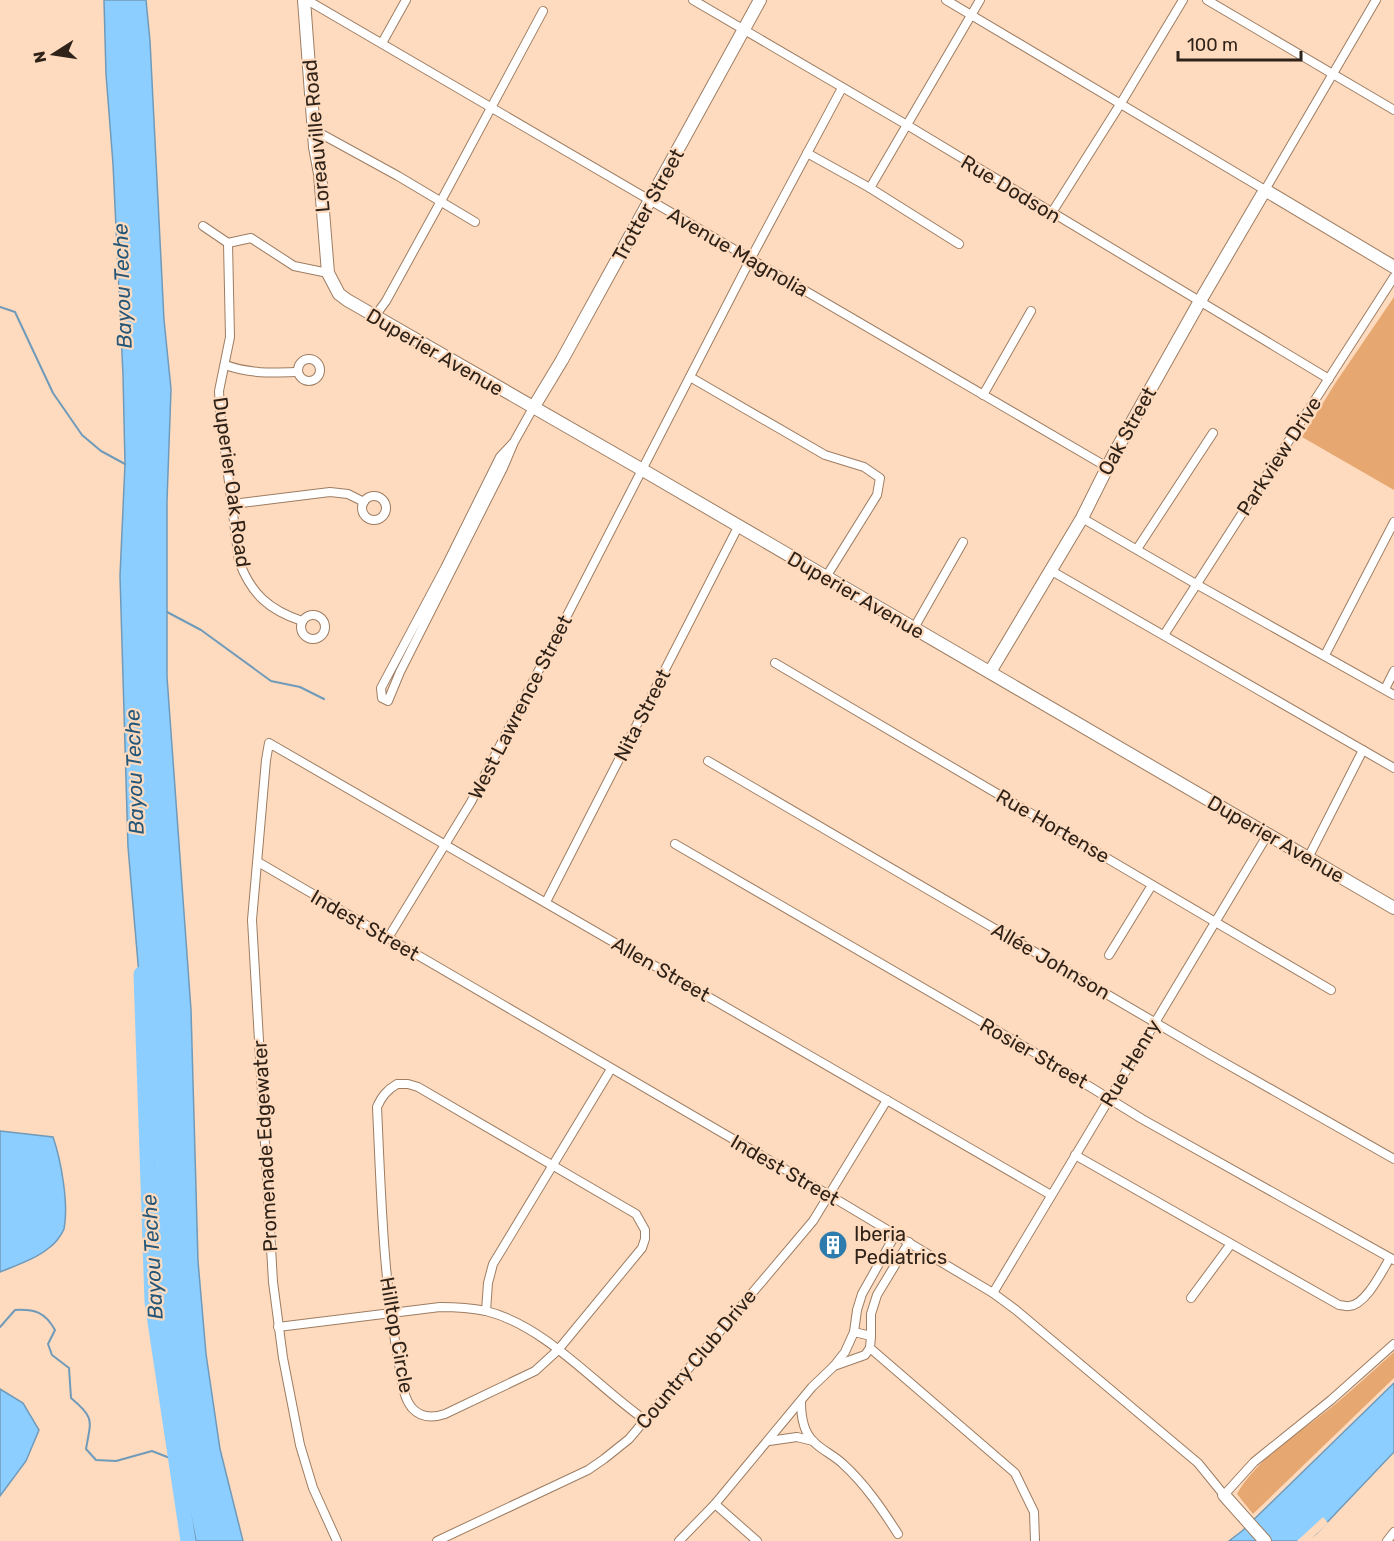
<svg xmlns="http://www.w3.org/2000/svg" width="1394" height="1541" font-family="Rubik,sans-serif">
	<rect width="100%" height="100%" fill="#fedbbe"/>
	<g fill="#e7a770">
		<polygon points="1394,297 1394,490 1302,437 1336,382"/>
		<path d="M1394,1352V1378L1253,1514L1237,1494C1259,1455 1305,1430 1339,1401C1358,1385 1376,1368 1394,1352Z"/>
	</g>
	<g fill="#8cceff" stroke="#709aba" stroke-width="1.5">
		<polygon points="104,0 146,0 150,41 164,320 171,389 167,501 167,677 191,1010 198,1261 206,1354 220,1449 243,1541 196,1541 180,1462 157,1310 153,1229 154,1168 151,1114 128,847 120,576 125,464 123,375 113,164 106,74"/>
		<path d="M0,1131L53,1137C61,1160 69,1204 64,1229C62,1234 55,1244 50,1247C36,1259 17,1265 0,1272Z"/>
		<polygon points="1394,1383 1394,1452 1316,1534 1306,1541 1229,1541 1242,1531"/>
		<polygon points="0,1389 23,1403 39,1430 26,1461 0,1496"/>
	</g>
	<polygon fill="#fedbbe" points="1323,1517 1328,1523 1309,1541 1297,1541"/>
	<g fill="none" stroke-linecap="round" stroke-linejoin="round">
		<g stroke="#709aba" stroke-width="2">
			<polyline points="0,307 15,312 53,393 82,435 101,451 125,464"/>
			<polyline points="167,612 201,630 271,681 300,687 324,699"/>
			<path d="M0,1327L15,1310C35,1309 45,1312 55,1330L48,1344L52,1355L69,1368L71,1398C95,1418 91,1420 86,1449L96,1460L116,1461L152,1451L180,1462"/>
		</g>
		<polyline stroke="#8cceff" stroke-width="15" points="141,974 152,1302 188,1541"/>
		<g stroke="#9d7d63" stroke-width="10">
			<g id="street">
				<polyline points="307,0 1107,467"/>
				<polyline points="693,0 907,125 1329,379"/>
				<polyline points="946,0 1265,190 1376,0"/>
				<polyline points="1207,0 1394,110"/>
				<polyline points="382,43 406,0"/>
				<polyline points="314,130 398,176 475,222"/>
				<polyline points="807,153 870,188 959,244"/>
				<polyline points="870,188 980,0"/>
				<polyline points="1051,214 1121,103 1183,0"/>
				<polyline points="203,226 228,243"/>
				<path d="M228,243L230,337L219,391L220,411L239,561C251,594 269,610 302,621"/>
				<polyline points="228,243 251,238 294,266 328,273"/>
				<polyline points="375,316 386,301 441,201 543,11"/>
				<circle cx="309" cy="370" r="11"/>
				<path d="M225,365C251,374 271,373 298,372"/>
				<polyline points="690,377 825,455 864,467 880,478 877,495 826,577"/>
				<polyline points="983,395 1031,311"/>
				<polyline points="514,442 500,457 445,568 381,688 382,698 388,701 400,672 503,468 514,442 533,408"/>
				<circle cx="374" cy="508" r="12"/>
				<polyline points="233,504 330,492 348,494 364,502"/>
				<polyline points="1082,518 1196,584 1394,695"/>
				<polyline points="1137,549 1213,433"/>
				<polyline points="1050,570 1394,768"/>
				<circle cx="313" cy="627" r="12"/>
				<polyline points="914,628 963,542"/>
				<polyline points="1164,635 1394,277"/>
				<polyline points="1325,655 1394,522"/>
				<polyline points="775,663 1331,990"/>
				<polyline points="1385,689 1394,671"/>
				<polyline points="708,761 1209,1054 1394,1159"/>
				<polyline points="675,844 1037,1054 1142,1119 1394,1260"/>
				<polyline points="1308,858 1363,750"/>
				<polyline points="258,862 829,1195 993,1293 1016,1310 1198,1463 1224,1495 1254,1462 1331,1400 1394,1344"/>
				<polyline points="546,902 738,527"/>
				<polyline points="388,938 471,802 750,260 842,88"/>
				<polyline points="1109,955 1152,885"/>
				<path d="M397,1084H408L418,1087L636,1214L645,1230V1239L642,1248L558,1350L535,1371L445,1414C433,1418 421,1418 412,1408C402,1396 402,1378 399,1364C383,1279 381,1193 377,1107C382,1096 387,1090 397,1084Z"/>
				<path d="M1075,1155L1339,1305C1343,1305 1346,1307 1349,1306C1366,1305 1382,1271 1390,1258"/>
				<polyline points="993,1293 1268,834"/>
				<polyline points="1191,1298 1231,1244"/>
				<polyline points="486,1311 488,1283 493,1264 611,1069"/>
				<path d="M278,1327L440,1307C455,1307 471,1308 486,1311C546,1326 595,1385 645,1420"/>
				<polyline points="871,1336 871,1314 877,1295 909,1242"/>
				<polyline points="870,1348 1015,1473 1034,1512 1035,1541"/>
				<polyline points="834,1366 845,1352 854,1332 857,1310 862,1294 895,1235"/>
				<path d="M801,1402C801,1416 803,1431 813,1441C821,1450 834,1455 843,1464C865,1484 882,1509 898,1534"/>
				<polyline points="769,1441 797,1437 813,1441"/>
				<polyline points="715,1504 757,1541"/>
				<polyline points="337,1541 313,1488 300,1445 283,1358 273,1282 252,920 266,760 269,743 1051,1195"/>
				<polyline points="437,1541 588,1470 604,1459 629,1439 813,1221 887,1100"/>
				<polyline points="679,1541 715,1504 812,1387 834,1366 865,1355 870,1348 871,1336 854,1332"/>
				<polyline points="1387,1541 1394,1532"/>
			</g>
		</g>
		<g stroke="#9d7d63" stroke-width="14">
			<g id="secondary">
				<polyline points="304,0 315,147 320,174 328,273 339,294 347,300 641,469 1394,908"/>
				<polyline points="533,408 562,360 760,0"/>
				<polyline points="990,672 1082,518 1114,454 1200,301 1265,190 1394,267"/>
				<polyline points="1224,1495 1265,1541"/>
			</g>
		</g>
		<use href="#street" stroke="#fff" stroke-width="8"/>
		<use href="#secondary" stroke="#fff" stroke-width="12"/>
	</g>
	<defs>
		<g id="building-disc" transform="scale(1.5)"><circle r="9.5" fill="#2e7cae" stroke="#fedbbe"/><path d="M-4-6H4V6H1V3H-1V6H-4ZM-2.5-4.3h1.7v1.8h-1.7ZM.8-4.3h1.7v1.8H.8ZM-2.5-1h1.7V.8h-1.7ZM.8-1h1.7V.8H.8Z" fill="#fff"/></g>
	</defs>
	<g fill-rule="evenodd">
		<use href="#building-disc" x="833" y="1245"/>
	</g>
	<g text-anchor="middle" dominant-baseline="central" stroke-width="4.5" stroke-linejoin="round" paint-order="stroke">
		<g font-size="20" fill="#2f2218" stroke="#fedbbe">
			<text transform="translate(316 136) rotate(-95)">Loreauville Road</text>
			<text transform="translate(1011 189) rotate(31)">Rue Dodson</text>
			<text transform="translate(648 205) rotate(-61)">Trotter Street</text>
			<text transform="translate(738 252) rotate(30)">Avenue Magnolia</text>
			<text transform="translate(435 352) rotate(30)">Duperier Avenue</text>
			<text transform="translate(1127 431) rotate(-61)">Oak Street</text>
			<text transform="translate(1279 456) rotate(-57)">Parkview Drive</text>
			<text transform="translate(232 482) rotate(82)">Duperier Oak Road</text>
			<text transform="translate(856 595) rotate(30)">Duperier Avenue</text>
			<text transform="translate(520 707) rotate(-63)">West Lawrence Street</text>
			<text transform="translate(642 715) rotate(-63)">Nita Street</text>
			<text transform="translate(1053 826) rotate(30)">Rue Hortense</text>
			<text transform="translate(1276 839) rotate(30)">Duperier Avenue</text>
			<text transform="translate(365 925) rotate(30)">Indest Street</text>
			<text transform="translate(1051 961) rotate(30)">Allée Johnson</text>
			<text transform="translate(661 969) rotate(30)">Allen Street</text>
			<text transform="translate(1034 1053) rotate(30)">Rosier Street</text>
			<text transform="translate(1130 1063) rotate(-59)">Rue Henry</text>
			<text transform="translate(265 1146) rotate(-93)">Promenade Edgewater</text>
			<text transform="translate(785 1170) rotate(30)">Indest Street</text>
			<text transform="translate(397 1335) rotate(80)">Hilltop Circle</text>
			<text transform="translate(696 1359) rotate(-50)">Country Club Drive</text>
		</g>
		<g font-size="20" fill="#2f2218" stroke="#fedbbe" text-anchor="start">
			<text x="854" y="1234">Iberia<tspan x="854" dy="23">Pediatrics</tspan></text>
		</g>
		<g font-size="21" font-style="italic" fill="#265778" stroke="#fedbbe">
			<text transform="translate(122 286) rotate(-92)">Bayou Teche</text>
			<text transform="translate(134 772) rotate(-92)">Bayou Teche</text>
			<text transform="translate(152 1257) rotate(-93)">Bayou Teche</text>
		</g>
	</g>
	<g transform="translate(54 54) rotate(258)" stroke="#fedbbe" stroke-width="4.5" paint-order="stroke">
	<path d="M0-4.5L10 22L0 15L-10 22Z" fill="#2f2218"/>
	<text y="-9" font-size="16" font-weight="bold" text-anchor="middle" fill="#2f2218">N</text>
	</g>
	<path d="M1178 51v9h123v-9" fill="none" stroke="#2f2218" stroke-width="3"/>
	<text x="1187" y="51" font-size="18" fill="#2f2218" stroke="#fedbbe" stroke-width="4.5" paint-order="stroke">100 m</text>
</svg>
